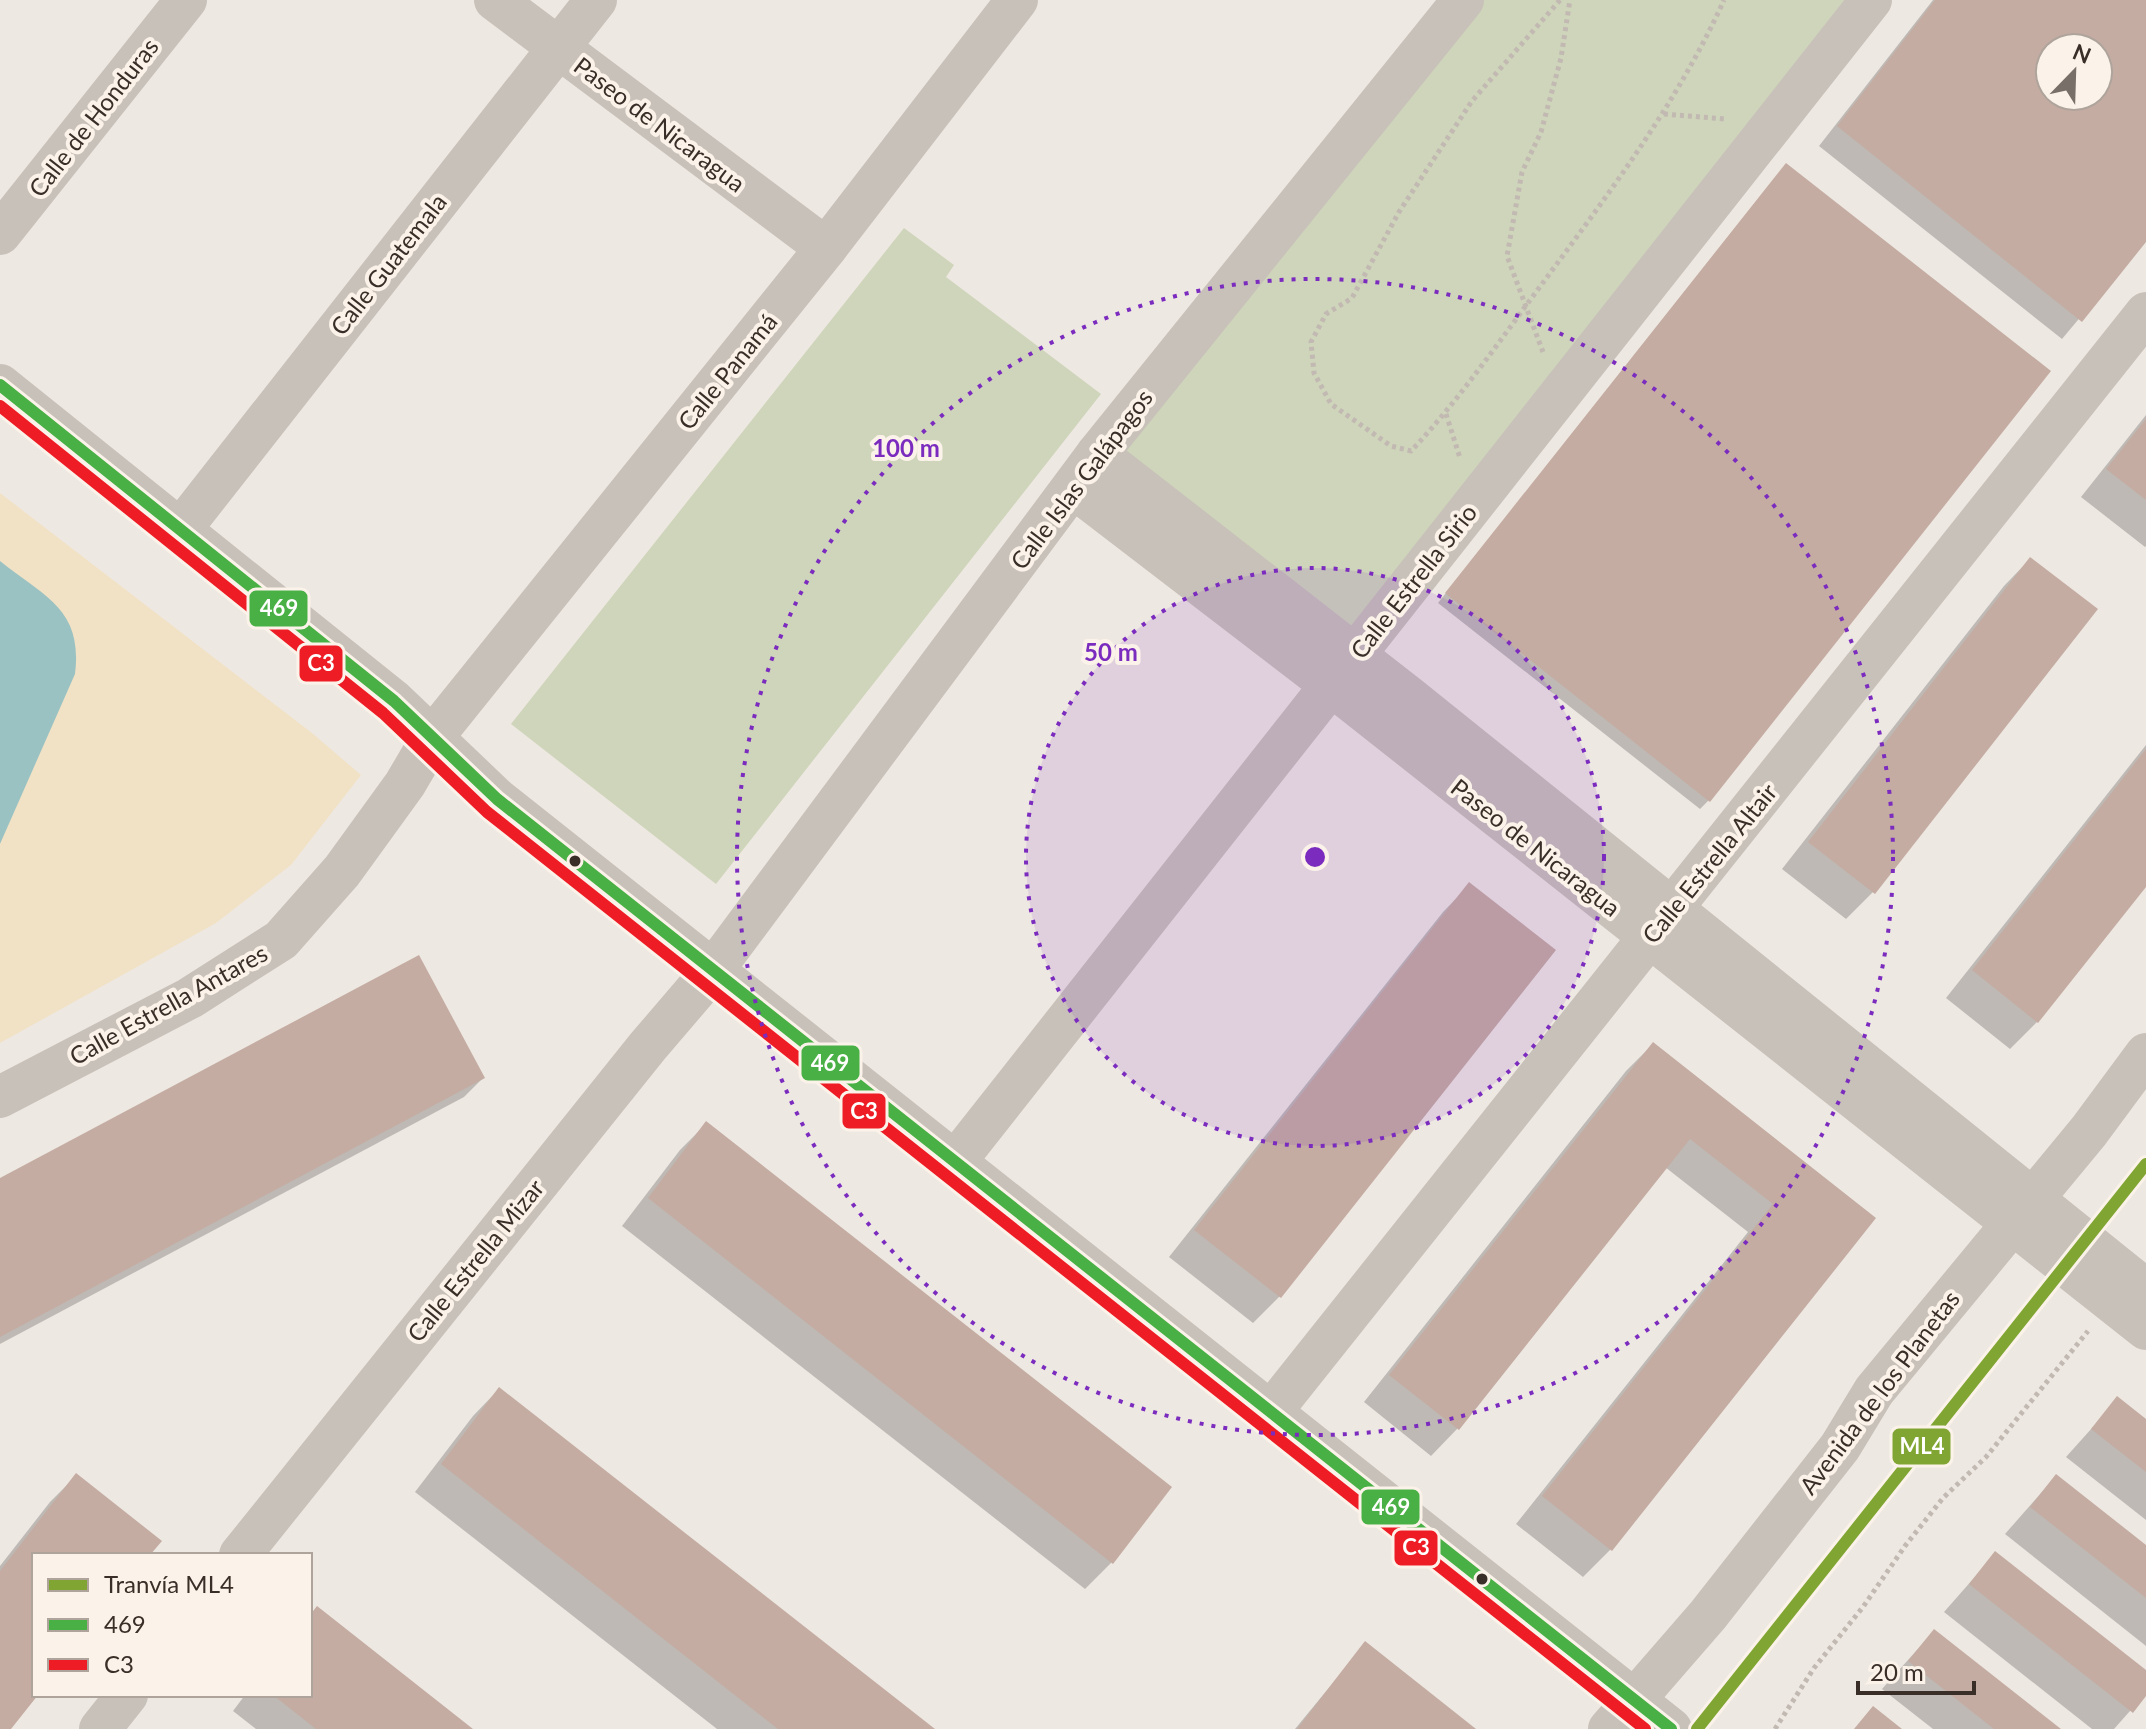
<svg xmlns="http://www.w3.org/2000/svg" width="2146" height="1729" font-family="Lato,sans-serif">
	<rect width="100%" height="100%" fill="#eee8e2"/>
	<g fill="#cfd5ba">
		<polygon points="1475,0 1867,0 1347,658 1111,470"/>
		<polygon points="904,228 954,265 946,277 1101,394 716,884 511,724"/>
	</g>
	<polygon fill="#f1e2c6" points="0,493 312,733 361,775 291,865 216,923 0,1043"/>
	<path fill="#9bc2c2" d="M0,561C45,597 83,609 75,674L0,844Z"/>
	<g fill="#0003" fill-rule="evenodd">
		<path d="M1933,0H2146V239L2062,339L1819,146ZM2050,48H2098V96H2050Z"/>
		<polygon points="1777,175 1709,800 1700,809 1438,603"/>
		<polygon points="2146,415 2146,546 2145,547 2081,497"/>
		<polygon points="2030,559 1873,892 1846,919 1782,869 2004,586"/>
		<polygon points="2146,745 2146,884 2037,1022 2010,1049 1946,998"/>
		<polygon points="1469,885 1279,1297 1253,1323 1169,1257 1443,912"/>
		<polygon points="1653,1044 1873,1218 1610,1550 1583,1577 1516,1524 1748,1232 1665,1167 1457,1429 1431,1456 1364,1402 1626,1071"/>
		<polygon points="483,1078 464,1097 0,1344 0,1180"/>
		<polygon points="706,1124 1112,1562 1085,1589 622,1226 680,1150"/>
		<polygon points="499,1389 932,1729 717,1729 415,1492 473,1416"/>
		<polygon points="2118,1399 2146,1421 2146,1520 2066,1457"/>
		<polygon points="76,1476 148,1555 34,1555 36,1695 9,1729 0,1729 0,1566 50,1502"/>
		<polygon points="2056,1476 2146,1547 2146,1646 2005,1534"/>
		<polygon points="1995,1554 2146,1673 2146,1693 2114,1729 2092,1729 1944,1612"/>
		<polygon points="310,1616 470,1729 256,1729 233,1711 245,1695 310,1695"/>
		<polygon points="1934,1631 2058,1729 1933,1729 1882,1689"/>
		<polygon points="1365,1644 1473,1729 1295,1729"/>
	</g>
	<g fill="#c4aca2" fill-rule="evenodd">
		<path d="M1935,0H2146V242L2082,322L1837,126ZM2050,48H2098V96H2050Z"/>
		<polygon points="1786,163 2051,371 1710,802 1445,593"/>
		<polygon points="2146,419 2146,500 2106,469"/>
		<polygon points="2030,557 2098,609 1875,894 1808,842"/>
		<polygon points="2146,749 2146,887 2038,1023 1972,970"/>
		<polygon points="1469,882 1556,950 1281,1298 1194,1230"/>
		<polygon points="419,955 485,1078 0,1337 0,1178"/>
		<polygon points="1653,1042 1876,1218 1612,1551 1542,1496 1773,1204 1690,1139 1459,1430 1389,1375"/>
		<polygon points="706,1121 1172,1487 1113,1564 648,1198"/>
		<polygon points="499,1387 935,1729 778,1729 441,1464"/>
		<polygon points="2117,1396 2146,1419 2146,1472 2091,1429"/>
		<polygon points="76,1473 162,1541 150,1555 34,1555 34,1695 38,1695 11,1729 0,1729 0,1571"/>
		<polygon points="2056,1474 2146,1545 2146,1598 2030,1507"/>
		<polygon points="1995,1551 2146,1670 2146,1696 2133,1713 1969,1584"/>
		<polygon points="317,1606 473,1729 316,1729 273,1695 310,1695 310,1615"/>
		<polygon points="1934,1629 2061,1729 1994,1729 1908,1661"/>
		<polygon points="1365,1641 1476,1729 1297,1729"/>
		<polygon points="1873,1706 1902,1729 1854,1729"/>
	</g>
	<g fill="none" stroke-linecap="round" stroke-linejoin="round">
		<g stroke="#c1b9b2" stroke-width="5" stroke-dasharray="4 4" stroke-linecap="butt">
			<path d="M1560,0L1472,101L1399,212L1352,298L1326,314L1311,342L1314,373L1331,404L1391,446L1411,451C1459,400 1498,343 1539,288C1607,196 1677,104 1724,0"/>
			<polyline points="1664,114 1725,119"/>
			<polyline points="1543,352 1507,256 1522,172 1541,132 1561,58 1570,0"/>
			<polyline points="1446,414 1460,458"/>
			<polyline points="1775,1729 1814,1668 1863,1607 1905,1546 1943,1498 1986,1457 2088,1331"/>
		</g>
		<g stroke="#c8c1ba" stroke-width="42">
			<polyline points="495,0 826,248"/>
			<polyline points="0,234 186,0"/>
			<polyline points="0,385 394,701 497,799 1671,1729"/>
			<polyline points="1097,454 1409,697 2146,1290"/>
			<polyline points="1074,488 1331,685 2146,1329"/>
			<polyline points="181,529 596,0"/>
			<polyline points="0,1097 190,998 281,940 342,871 405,784 432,738 826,248 1017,0"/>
			<polyline points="955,1162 1871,0"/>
			<polyline points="1271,1412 2146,313"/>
			<polyline points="240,1555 648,1046 714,969 1097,454 1463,0"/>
			<polyline points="100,1729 127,1695"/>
			<polyline points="1609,1729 1708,1615 1840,1447 1874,1391 2089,1131 2146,1054"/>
		</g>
		<g stroke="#fbf3e9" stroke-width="18">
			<polyline id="bus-1" points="0,385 394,701 497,799 1671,1729"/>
		</g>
		<g stroke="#fbf3e9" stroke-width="18">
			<polyline id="bus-2" points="0,406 383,713 487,812 1645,1729"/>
		</g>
		<use href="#bus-1" stroke="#49b045" stroke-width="12"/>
		<use href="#bus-2" stroke="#ee1c25" stroke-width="12"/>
		<g stroke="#fbf3e9" stroke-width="18">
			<polyline id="tram-1" points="1697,1729 2146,1164"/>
		</g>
		<use href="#tram-1" stroke="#80a533" stroke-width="12"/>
	</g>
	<circle cx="1315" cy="857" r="289" fill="#7b2cbf" fill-opacity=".12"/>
	<g fill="none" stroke="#7b2cbf" stroke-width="4" stroke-dasharray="4 8">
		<circle cx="1315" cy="857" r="289"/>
		<circle cx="1315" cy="857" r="578"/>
	</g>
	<g fill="#3a2e28" stroke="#fbf3e9" stroke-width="3">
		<circle cx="575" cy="861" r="7"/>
		<circle cx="1482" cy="1579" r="7"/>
	</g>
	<g text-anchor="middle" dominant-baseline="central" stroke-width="8" stroke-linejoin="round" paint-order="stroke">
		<g font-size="24" fill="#3a2e28" stroke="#fbf3e9">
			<text transform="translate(93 117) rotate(-52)">Calle de Honduras</text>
			<text transform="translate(660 124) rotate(37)">Paseo de Nicaragua</text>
			<text transform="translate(388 264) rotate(-52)">Calle Guatemala</text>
			<text transform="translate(727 371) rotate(-51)">Calle Panamá</text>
			<text transform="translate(1081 479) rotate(-53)">Calle Islas Galápagos</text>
			<text transform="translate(1413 581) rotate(-52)">Calle Estrella Sirio</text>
			<text transform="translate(1536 847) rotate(38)">Paseo de Nicaragua</text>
			<text transform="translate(1709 863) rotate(-51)">Calle Estrella Altair</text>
			<text transform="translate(168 1004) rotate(-29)">Calle Estrella Antares</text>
			<text transform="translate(475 1260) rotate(-51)">Calle Estrella Mizar</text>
			<text transform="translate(1879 1392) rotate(-53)">Avenida de los Planetas</text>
		</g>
	</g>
	<circle cx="1315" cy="857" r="12" fill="#7b2cbf" stroke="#fbf3e9" stroke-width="4"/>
	<g font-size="24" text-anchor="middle" font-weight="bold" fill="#7b2cbf" stroke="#fbf3e9" stroke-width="8" stroke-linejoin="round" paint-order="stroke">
		<text x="906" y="457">100 m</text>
		<text x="1111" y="661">50 m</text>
	</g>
	<g stroke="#fbf3e9" stroke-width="3">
		<rect x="248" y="589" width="61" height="39" rx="8" fill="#49b045"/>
		<rect x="298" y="644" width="46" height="39" rx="8" fill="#ee1c25"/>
		<rect x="800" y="1044" width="61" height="38" rx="8" fill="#49b045"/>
		<rect x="841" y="1092" width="46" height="38" rx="8" fill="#ee1c25"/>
		<rect x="1891" y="1427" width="61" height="39" rx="8" fill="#80a533"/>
		<rect x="1360" y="1488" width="61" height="38" rx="8" fill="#49b045"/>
		<rect x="1393" y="1529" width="46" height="38" rx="8" fill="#ee1c25"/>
	</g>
	<g font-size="22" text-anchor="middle" font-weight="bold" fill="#fff">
		<text x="279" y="616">469</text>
		<text x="321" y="671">C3</text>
		<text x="830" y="1071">469</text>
		<text x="864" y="1119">C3</text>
		<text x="1922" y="1454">ML4</text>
		<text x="1391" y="1515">469</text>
		<text x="1416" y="1555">C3</text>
	</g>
	<rect x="32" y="1553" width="280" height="144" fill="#fbf3e9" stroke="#aea49c" stroke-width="2"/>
	<rect x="48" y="1579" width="40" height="12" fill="#80a533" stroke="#aea49c" stroke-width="2"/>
	<text x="104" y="1593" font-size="24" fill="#3a2e28">Tranvía ML4</text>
	<rect x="48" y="1619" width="40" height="12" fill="#49b045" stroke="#aea49c" stroke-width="2"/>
	<text x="104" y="1633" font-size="24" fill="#3a2e28">469</text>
	<rect x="48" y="1659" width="40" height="12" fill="#ee1c25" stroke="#aea49c" stroke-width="2"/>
	<text x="104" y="1673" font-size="24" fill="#3a2e28">C3</text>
	<g transform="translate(2074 72) rotate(23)"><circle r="38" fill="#fbf3e9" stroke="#aea49c" stroke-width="2"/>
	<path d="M0-6L14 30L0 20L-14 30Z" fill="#796f69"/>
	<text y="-12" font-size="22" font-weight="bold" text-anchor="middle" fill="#3a2e28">N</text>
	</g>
	<path d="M1858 1681v12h116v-12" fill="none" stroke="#3a2e28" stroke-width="4"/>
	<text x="1870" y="1681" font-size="24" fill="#3a2e28" stroke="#fbf3e9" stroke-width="6" paint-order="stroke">20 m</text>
</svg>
